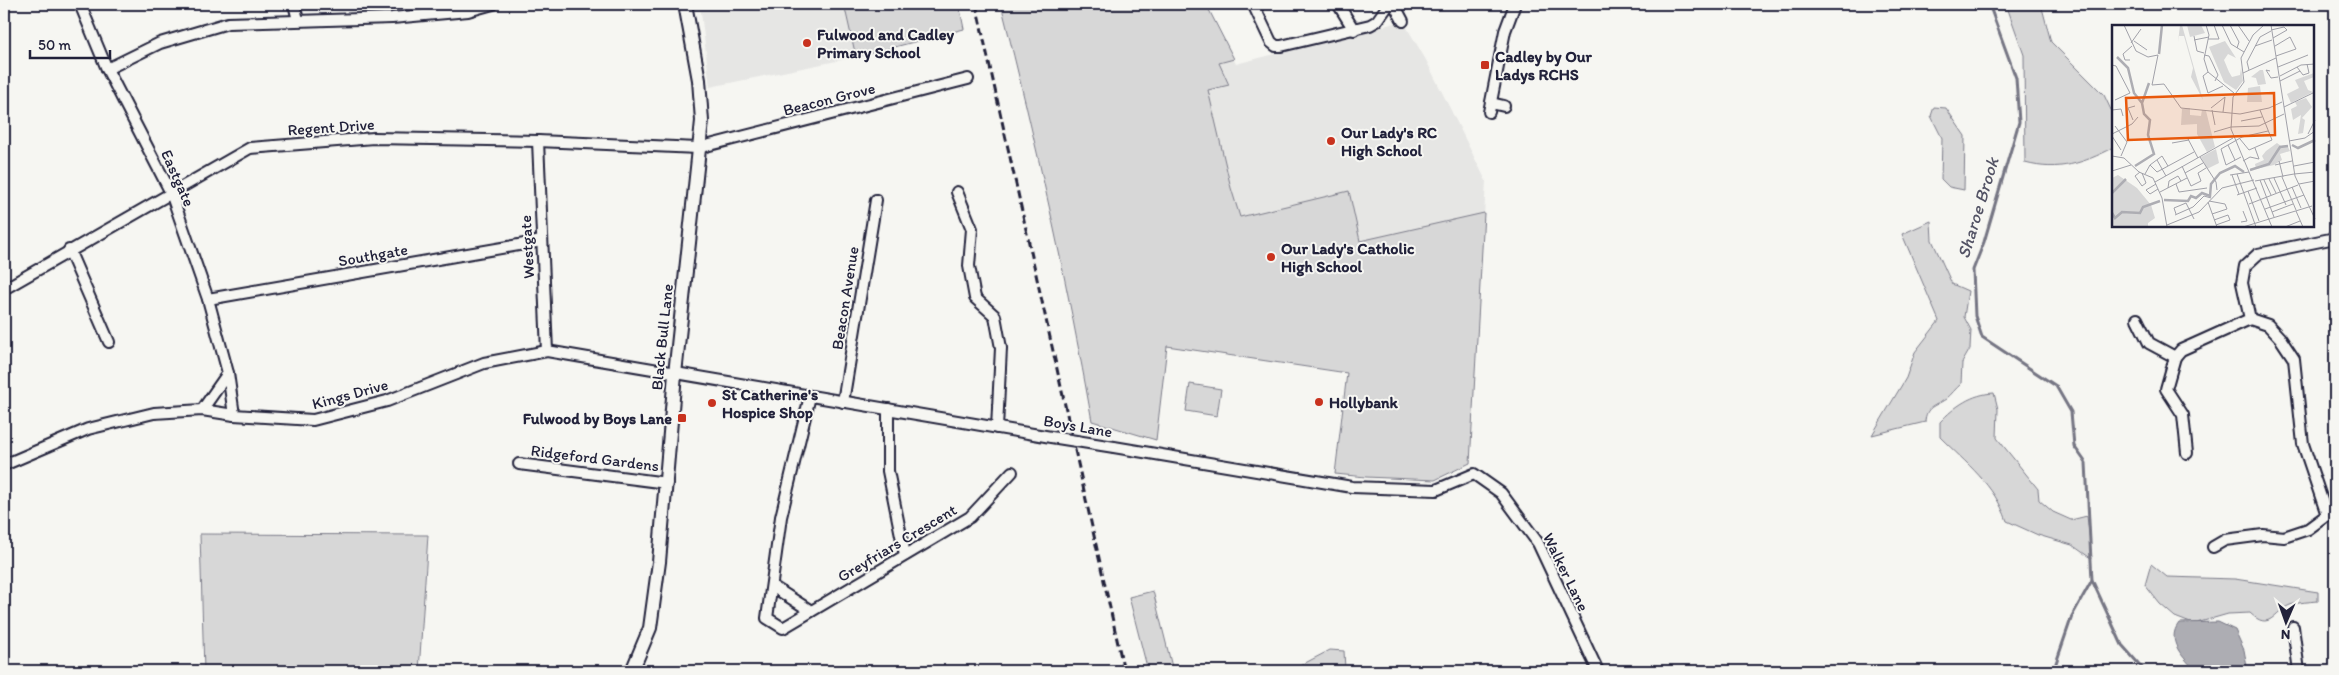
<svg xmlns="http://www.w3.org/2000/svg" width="2339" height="675" font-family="Itim,sans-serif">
	<rect width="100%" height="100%" fill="#f6f6f2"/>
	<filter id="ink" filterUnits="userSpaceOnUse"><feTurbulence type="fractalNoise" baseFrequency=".02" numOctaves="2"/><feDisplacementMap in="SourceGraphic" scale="10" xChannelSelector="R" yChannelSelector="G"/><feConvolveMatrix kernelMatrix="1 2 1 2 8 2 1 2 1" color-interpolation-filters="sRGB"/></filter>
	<g filter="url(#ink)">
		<g fill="#e6e6e4">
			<polygon points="700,4 959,4 964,29 856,57 710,87"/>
			<polygon points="1001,4 1206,4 1236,64 1403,21 1426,60 1486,181 1470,463 1435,480 1366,477 1335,474 1347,373 1167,346 1156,440 1092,421 1071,300 1024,94"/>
		</g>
		<g fill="#d7d7d7" stroke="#7c7c89">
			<polygon points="844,4 959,4 964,29 856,57"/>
			<path d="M1001,4H1206L1234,59L1219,63L1229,85L1208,90L1231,188L1240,217L1349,191L1360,241L1484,213L1470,463L1435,480L1366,477L1335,474L1347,373L1167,346L1156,440L1092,421C1067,280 1036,142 1001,4Z"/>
			<path d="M2006,4H2041L2051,42L2104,95L2113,114V148C2083,163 2059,172 2025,163L2024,55Z"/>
			<polygon points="1934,107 1946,108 1965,136 1964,190 1949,187 1941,179 1942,138 1931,116"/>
			<path d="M1931,221L1932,240L1952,284L1968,291L1964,317L1971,330L1970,349L1962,363L1961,384C1956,388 1951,395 1946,399C1934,407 1926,406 1925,422L1872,435L1906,378L1915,352L1939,321L1902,234Z"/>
			<polygon points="1190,384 1221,389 1217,416 1186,411"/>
			<path d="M1994,393L1998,409L1997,438L2038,489L2039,500L2053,512L2071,520L2087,516L2092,559L2072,545L2038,535L2007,521C1994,484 1967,464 1940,437V422C1955,406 1972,394 1994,393Z"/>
			<polygon points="200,534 428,535 419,671 204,671"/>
			<path d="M2151,564L2167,577L2235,579L2318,592V601C2310,602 2299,602 2290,605C2273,612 2270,632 2250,613L2228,614L2193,624L2175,617L2160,604L2145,585Z"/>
			<polygon points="1153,591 1173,671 1148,671 1129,597"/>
			<polygon points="1330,650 1344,651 1345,669 1342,671 1290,671"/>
		</g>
		<path fill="#adadb3" stroke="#757583" d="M2218,622L2235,630L2244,650L2248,671H2196C2184,658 2165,641 2179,623Z"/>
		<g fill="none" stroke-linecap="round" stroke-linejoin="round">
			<g stroke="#757583" stroke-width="3">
				<polyline points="1989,4 2016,78 2019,122 1984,242 1973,270 1975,316 1982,337 2056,386 2071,412 2074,446 2086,463 2092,580 2072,616 2056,663 2055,671"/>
				<polyline points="2092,580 2122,645 2145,671"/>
			</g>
			<g stroke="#22223b" stroke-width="14">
				<g id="minor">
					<polyline points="80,4 107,69 171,193 208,299 228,373 234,415"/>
					<polyline points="294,4 298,20"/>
					<polyline points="1253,4 1271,42 1276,46 1281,46 1370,25 1377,21 1389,4"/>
					<polyline points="1338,4 1354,30"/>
					<polyline points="1394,4 1403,21"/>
					<polyline points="107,69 160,43 228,23 392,18 468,11 493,4"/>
					<polyline points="1491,103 1504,106"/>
					<polyline points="1489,112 1505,31 1515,4"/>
					<polyline points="538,141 547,351"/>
					<polyline points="957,192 972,229 969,266 975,298 995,316 1001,348 997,428"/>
					<polyline points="69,250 109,342"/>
					<polyline points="4,289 250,148 374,138 538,141 698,148 968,79"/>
					<polyline points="208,299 542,241"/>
					<polyline points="2137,319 2149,343 2175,357 2166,389 2183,415 2187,453"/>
					<polyline points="2175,357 2181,350 2250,319 2242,283 2245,266 2258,254 2335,238"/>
					<polyline points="810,396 781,517 767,618 783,628 970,517 1012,472"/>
					<polyline points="843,402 876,200"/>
					<polyline points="888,409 888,471 905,555"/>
					<polyline points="202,410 228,373"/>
					<polyline points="1114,447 1352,487 1436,490 1474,474 1501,493 1538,543 1598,671"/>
					<polyline points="519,464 667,483"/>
					<polyline points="4,465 88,429 154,413 202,410 234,415 313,420 387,401 484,363 547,351 1051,437"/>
					<polyline points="2213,547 2225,540 2263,535 2284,537 2308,529 2327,515 2303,444 2294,359 2280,338 2268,325 2250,319"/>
					<polyline points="772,586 811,611"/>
					<polyline points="2293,627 2299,671"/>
				</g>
			</g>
			<g stroke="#22223b" stroke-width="16">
				<polyline id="tertiary" points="632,671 650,628 659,562 675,374 702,121 699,80 685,4"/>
			</g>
			<use href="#minor" stroke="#f6f6f2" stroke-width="10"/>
			<use href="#tertiary" stroke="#f6f6f2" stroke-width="12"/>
			<polyline stroke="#22223b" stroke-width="3" stroke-dasharray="8 4" stroke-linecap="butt" points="976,4 1124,671"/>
			<g stroke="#22223b" stroke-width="14" stroke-linecap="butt">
				<polyline id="minor-bridge" points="1051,437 1114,447"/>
			</g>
			<use href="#minor-bridge" stroke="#f6f6f2" stroke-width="10"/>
		</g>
	</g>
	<g fill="#c8321e" stroke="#f6f6f2" stroke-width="2">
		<circle cx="807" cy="43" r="5"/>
		<rect x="1480" y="60" width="10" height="10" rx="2.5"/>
		<circle cx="1331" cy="141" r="5"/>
		<circle cx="1271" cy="257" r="5"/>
		<circle cx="1319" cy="402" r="5"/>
		<circle cx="712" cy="403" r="5"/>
		<rect x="677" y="413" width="10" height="10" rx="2.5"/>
	</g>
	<g text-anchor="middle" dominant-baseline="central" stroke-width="4" stroke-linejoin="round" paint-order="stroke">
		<g font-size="16" font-weight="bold" fill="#22223b" stroke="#f6f6f2" text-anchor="start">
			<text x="817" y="34">Fulwood and Cadley<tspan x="817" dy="18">Primary School</tspan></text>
			<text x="1495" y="56">Cadley by Our<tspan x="1495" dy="18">Ladys RCHS</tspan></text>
			<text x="1341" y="132">Our Lady's RC<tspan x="1341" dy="18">High School</tspan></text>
			<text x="1281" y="248">Our Lady's Catholic<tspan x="1281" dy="18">High School</tspan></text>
			<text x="722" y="394">St Catherine's<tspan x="722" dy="18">Hospice Shop</tspan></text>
			<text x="1329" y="402">Hollybank</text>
			<text x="672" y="418" text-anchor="end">Fulwood by Boys Lane</text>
		</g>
		<g font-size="16" fill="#22223b" stroke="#f6f6f2">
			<text transform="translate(829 99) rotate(-14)">Beacon Grove</text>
			<text transform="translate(331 127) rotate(-4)">Regent Drive</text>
			<text transform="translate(178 178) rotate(66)">Eastgate</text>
			<text transform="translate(527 247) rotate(-93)">Westgate</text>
			<text transform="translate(373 255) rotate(-10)">Southgate</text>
			<text transform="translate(845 298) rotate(-81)">Beacon Avenue</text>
			<text transform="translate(662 337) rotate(-84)">Black Bull Lane</text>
			<text transform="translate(350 394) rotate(-15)">Kings Drive</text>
			<text transform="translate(1078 426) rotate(10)">Boys Lane</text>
			<text transform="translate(595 458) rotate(7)">Ridgeford Gardens</text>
			<text transform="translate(897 543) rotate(-31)">Greyfriars Crescent</text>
			<text transform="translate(1566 572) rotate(64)">Walker Lane</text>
		</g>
		<g font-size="18" font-style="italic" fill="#535365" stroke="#f6f6f2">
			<text transform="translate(1978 208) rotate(-73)">Sharoe Brook</text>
		</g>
	</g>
	<g transform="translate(2112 25)">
		<rect width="202" height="202" fill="#f6f6f2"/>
		<path d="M68,0H70L91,75L79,52L81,43L72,11H67L66,17ZM75,0H89L93,8L78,12ZM113,16L124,33L116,29L112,35L117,47L120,52L128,50L129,43L131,56L124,65L112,57L97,22ZM201,43H202V52L192,56L196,65L201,67L179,78L175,69L187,63L183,55L202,48ZM148,45H151L154,59L146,60L144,53L139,52ZM148,61L150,77H135L136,63ZM194,73L200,82L190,93L193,95L191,108L186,109L189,90L181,95L179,84L185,81L183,77ZM78,83V90L89,91L90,85L94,86L103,122L95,127L85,109V99L69,100L70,84ZM165,118L169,121L175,120L178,126L168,129L170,135L162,140L144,144L143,139L152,135L150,131L154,126ZM104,124L107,138L95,144L89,132ZM6,150L25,163L39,180L43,193L36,198V202H0V153Z" fill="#d7d7d7"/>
		<path fill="none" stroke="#adadb3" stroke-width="2.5" d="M47,29L50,0M5,32L16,43L22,68L30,78M180,120L186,123L203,115M23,141L42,129L36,110L38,95L32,89L30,78L37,58M138,145L157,139L168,122L176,121M0,168L14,154M52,175L76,176L79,171L84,173L90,168L98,171L99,159L108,148L123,141L132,147M0,188L3,193L10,187L28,188L31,182L48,176"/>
		<path fill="none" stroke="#a1a1a9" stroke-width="1" d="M12,0L24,26L36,32L46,30L40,60L52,59L69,83L128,89L157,83L170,77M94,0L97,10L92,34L96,47L122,68M110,0L119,19L132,27M118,0L127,17L125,23M126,0L137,16M152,0L141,10L129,33L132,57L121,72L119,104L160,202M159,0L183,151L203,194M159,5L172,2L175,5L161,13M82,11L85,26L92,28M96,14H107L102,0M82,15L97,12M22,16L35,25M19,18L29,4M143,21L160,15M163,21L178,12L184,24L164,31M92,30L97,31L100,37L106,50L103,56M18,35H13L11,29L20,21M0,40L4,41L18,68L3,75M166,42L196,30M185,42L191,50L197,48L195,39M137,45L135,37L148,12L159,6M158,46L154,45L159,53L166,52M96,47L91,51L96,68L111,61M131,48L164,33M168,51L189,40L203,39M168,56L188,46M172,82L203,67M99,83L113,72L111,87M0,85L9,84L11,91M100,85L103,100M21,95L16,83L23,81M129,96L150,92M3,101L15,117L9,131M102,107L119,102L147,101L172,89M0,109L20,99L26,92M196,109L203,95M0,111L9,125M75,112L86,133M128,114L137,125L160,115L148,85M177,116L193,113L203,106M60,118L77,115M116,120L123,135M0,131L12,133L27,147L41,153L50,173L55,202M88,132L104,157L105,165M129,132L114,140L109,124L130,112L156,106M45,135L54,151M131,136L138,132L147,134L143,123M167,136L171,152M38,140L45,147L82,127M163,140L180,136M70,141L79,161M182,141L203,137M0,146L19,140M28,147L23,151L30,161L34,158L30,148M73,148L91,138M33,149L38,140L50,131L56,141M125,149L144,202M182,149L203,147M118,150L137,147M120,150L127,169M170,152L184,185M162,153L174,180M157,154L164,168M148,155L162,192M152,155L159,170M143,156L182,149M43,157L121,113M44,159L34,165L38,169L46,164M64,159L67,167L95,163M187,159L203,156M79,161L89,156L86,148L94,143M180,162L189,183M56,163L57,156L66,151L69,156M136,166L147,196M48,167L75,153M125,170L145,163M97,176L113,179L115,184L100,189M96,177L105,202M137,179L186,160M153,184L192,170M184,186L191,202M160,187L181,179M64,189L62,183L74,178L82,194M63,190L81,182L92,171L99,173M102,195L116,190L118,195L104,200M129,197L135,196L131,186M55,200L87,187L110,163L142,155M131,202L200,181M173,202L188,196"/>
		<path fill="#e8590c" fill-opacity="0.15" stroke="#e8590c" stroke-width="2.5" d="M162,68L163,110L16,115L14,73Z"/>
		<rect width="202" height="202" fill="none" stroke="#22223b" stroke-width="2.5"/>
	</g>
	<rect width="2339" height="675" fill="none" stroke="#f6f6f2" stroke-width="20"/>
	<rect x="10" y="10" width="2319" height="655" fill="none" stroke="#22223b" stroke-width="2" filter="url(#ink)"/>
	<g transform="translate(2286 622) rotate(182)" stroke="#f6f6f2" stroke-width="4" paint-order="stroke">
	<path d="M0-4L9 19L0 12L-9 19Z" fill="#22223b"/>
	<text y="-8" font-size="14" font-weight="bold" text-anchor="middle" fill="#22223b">N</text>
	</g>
	<path d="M30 50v8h80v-8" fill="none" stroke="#22223b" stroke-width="2.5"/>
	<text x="38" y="50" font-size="15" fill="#22223b" stroke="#f6f6f2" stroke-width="4" paint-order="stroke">50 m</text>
</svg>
